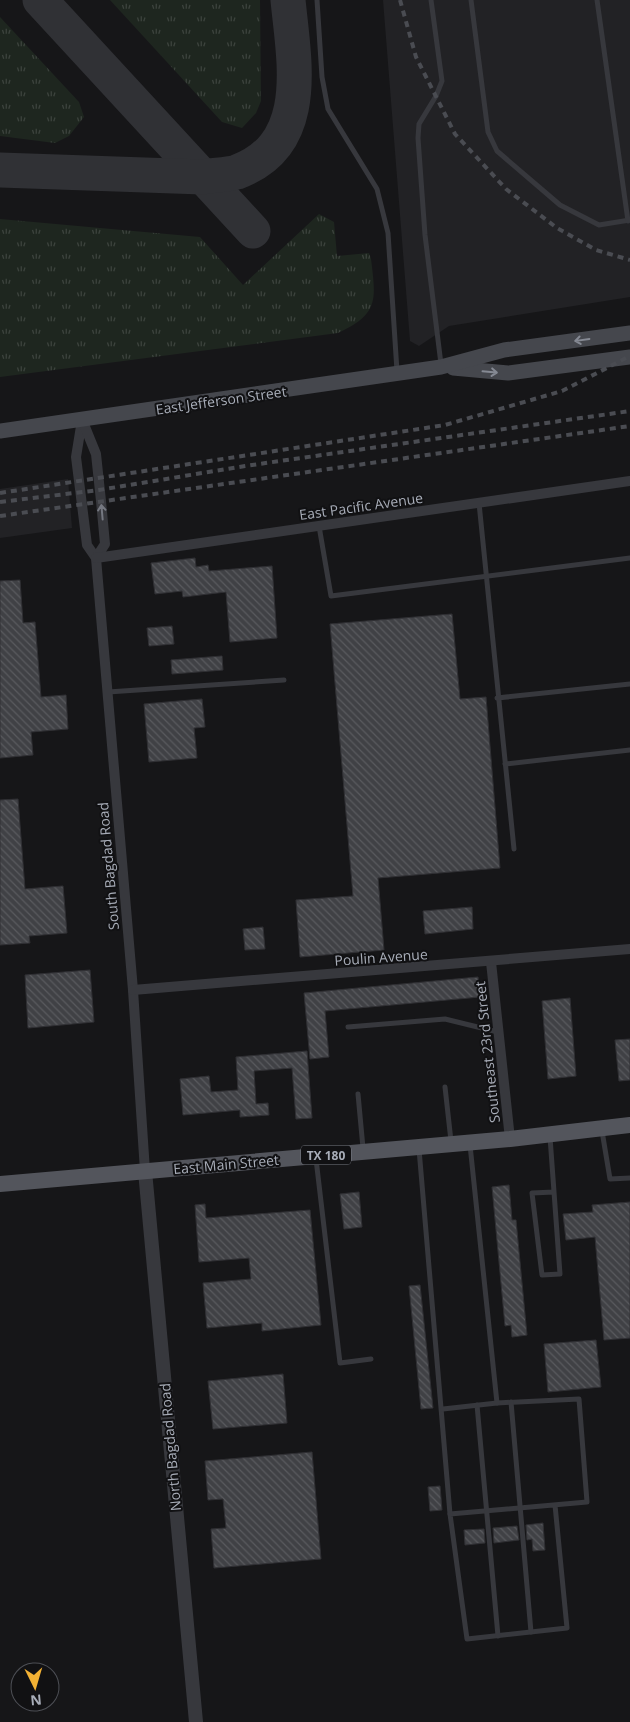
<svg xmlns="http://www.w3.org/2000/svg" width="630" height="1722" font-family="'Open Sans',sans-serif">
	<defs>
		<pattern id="grass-tufts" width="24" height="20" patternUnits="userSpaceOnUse" patternTransform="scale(1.25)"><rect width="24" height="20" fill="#1e261f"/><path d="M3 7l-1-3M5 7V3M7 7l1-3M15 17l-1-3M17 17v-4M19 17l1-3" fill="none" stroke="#3c433d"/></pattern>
		<pattern id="building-back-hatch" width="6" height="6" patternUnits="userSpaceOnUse" patternTransform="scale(1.25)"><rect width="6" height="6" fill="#404145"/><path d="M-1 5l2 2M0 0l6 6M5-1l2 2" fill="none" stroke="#595a5e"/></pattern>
	</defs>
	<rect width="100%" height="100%" fill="#161618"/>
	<g fill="#222225">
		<polygon points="383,0 630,0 630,297 449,326 419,346 410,341"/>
		<polygon points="68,479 72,528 0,538 0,489"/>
	</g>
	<g fill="url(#grass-tufts)">
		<polygon points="110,0 260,0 261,101 256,113 242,128 222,122"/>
		<polygon points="0,17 79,102 84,117 69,136 55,143 0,136"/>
		<path d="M319,214L334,222L337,256L369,253L371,259C376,300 379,314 338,333L0,377V219L200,237L243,285Z"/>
	</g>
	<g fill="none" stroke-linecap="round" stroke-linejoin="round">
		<g stroke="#303135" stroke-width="35">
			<polyline points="40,0 253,231"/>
			<path d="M0,170L203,177C213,175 227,175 237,172C312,144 294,62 288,0"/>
		</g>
	</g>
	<g fill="url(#building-back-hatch)" stroke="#303034">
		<polygon points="195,558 196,567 208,565 209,571 272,566 277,638 230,642 226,592 183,597 182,591 155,594 151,563"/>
		<polygon points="20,580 23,623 35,622 41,697 66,695 68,729 31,732 33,755 0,758 0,581"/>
		<polygon points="452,614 460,699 486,697 500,868 378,878 384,950 300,957 296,900 353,896 330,624"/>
		<polygon points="172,626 174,644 149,646 147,628"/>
		<polygon points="222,656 223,670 172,674 171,660"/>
		<polygon points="202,699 205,727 194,728 197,758 149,762 144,704"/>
		<polygon points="18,799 25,889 63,886 67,933 29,936 30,943 0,945 0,800"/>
		<polygon points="472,907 473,929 425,934 423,911"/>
		<polygon points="263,927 265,949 245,950 243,929"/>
		<polygon points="90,970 94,1022 28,1028 25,975"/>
		<polygon points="478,977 480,997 325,1011 329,1057 310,1059 304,993"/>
		<polygon points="570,998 576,1076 548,1079 542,1001"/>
		<polygon points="630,1039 630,1080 619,1081 615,1040"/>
		<polygon points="307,1051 312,1118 296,1119 292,1068 254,1071 256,1104 268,1103 269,1115 240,1117 240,1110 183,1115 180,1079 209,1076 211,1092 238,1090 236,1057"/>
		<polygon points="509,1185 512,1220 516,1220 527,1335 512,1337 511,1325 505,1326 492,1187"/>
		<polygon points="359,1192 362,1227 344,1229 340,1194"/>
		<polygon points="630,1202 630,1338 604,1340 595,1237 566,1240 563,1214 593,1212 592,1205"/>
		<polygon points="205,1204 206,1218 310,1210 321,1325 262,1331 262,1323 207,1328 203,1283 251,1279 249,1258 199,1262 195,1205"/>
		<polygon points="420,1285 433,1408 421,1409 409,1286"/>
		<polygon points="596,1340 601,1387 548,1392 544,1344"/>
		<polygon points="283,1374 287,1423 213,1429 208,1381"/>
		<polygon points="312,1452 321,1559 214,1568 211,1529 226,1528 223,1499 208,1500 205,1461"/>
		<polygon points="440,1486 442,1510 430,1511 428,1487"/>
		<polygon points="543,1523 545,1550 533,1551 532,1539 527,1540 526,1525"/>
		<polygon points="517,1526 519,1540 494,1543 493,1528"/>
		<polygon points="484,1529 485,1543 465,1545 464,1530"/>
	</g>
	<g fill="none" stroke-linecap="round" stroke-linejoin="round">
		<g stroke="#37383d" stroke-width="5">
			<polyline points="317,0 322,77 328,109 377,189 388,233 397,371"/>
			<polyline points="431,0 442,81 436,96 419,124 418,138 425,235 441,364"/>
			<polyline points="471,0 488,132 497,151 560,205 599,225 630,220"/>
			<polyline points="597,0 628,221"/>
			<polyline points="479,503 514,849"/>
			<polyline points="319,526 331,596 630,558"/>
			<polyline points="108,692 284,680"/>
			<polyline points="497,698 630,684"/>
			<polyline points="505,764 630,750"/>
			<polyline points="348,1027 445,1019 498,1032"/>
			<polyline points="445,1087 451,1141"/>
			<polyline points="358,1094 363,1148"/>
			<polyline points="602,1131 610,1179 630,1178"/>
			<polyline points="550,1137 560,1274 542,1275 532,1193 554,1192"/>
			<polyline points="470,1145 497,1403 579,1399 587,1502 450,1514 467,1639 567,1628 555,1505"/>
			<polyline points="419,1149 450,1514"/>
			<polyline points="316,1159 340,1363 371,1359"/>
			<polyline points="511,1402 531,1632"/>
			<polyline points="477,1405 498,1636"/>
			<polyline points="443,1409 497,1403"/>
		</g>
		<g stroke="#37383d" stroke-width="10">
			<polyline points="82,420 76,457 87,545 96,558 133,990 145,1171"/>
			<polyline points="83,422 96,454 101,501 105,544 96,558"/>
			<polyline points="96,558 630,481"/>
			<polyline points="491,962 510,1139"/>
			<polyline points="133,990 630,949"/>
		</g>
		<polyline stroke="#37383d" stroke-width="14" points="145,1171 196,1722"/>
		<g stroke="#45474d" stroke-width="15">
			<polyline points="453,368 508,373 630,357"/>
			<polyline points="0,431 441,367 504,350 630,333"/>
		</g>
		<polyline stroke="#53555c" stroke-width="16" points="0,1184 510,1139 630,1125"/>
		<g stroke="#4a4c52" stroke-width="4" stroke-dasharray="6 5" stroke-linecap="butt">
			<polyline points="400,0 416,57 455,134 506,189 557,228 596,250 630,260"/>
			<polyline points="0,493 445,425 562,391 630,356"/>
			<polyline points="0,502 99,490 245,466 630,411"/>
			<polyline points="0,516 630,426"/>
		</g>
	</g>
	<defs><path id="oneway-shaft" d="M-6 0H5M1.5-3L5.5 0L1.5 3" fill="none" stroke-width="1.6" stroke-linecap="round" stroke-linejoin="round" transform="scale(1.25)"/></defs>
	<g stroke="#858993">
		<use href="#oneway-shaft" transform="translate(582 340) rotate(172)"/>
		<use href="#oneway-shaft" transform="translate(490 372) rotate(5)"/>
	</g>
	<use stroke="#757881" href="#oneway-shaft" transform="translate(102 512) rotate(-95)"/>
	<g text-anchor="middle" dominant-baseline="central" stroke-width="4" stroke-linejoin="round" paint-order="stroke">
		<rect fill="#111113" stroke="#7b7e86" stroke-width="1" x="301" y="1145.5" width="50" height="19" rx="4"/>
		<g font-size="12" font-weight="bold" fill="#a8adb8">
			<text x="326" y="1155">TX 180</text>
		</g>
		<g font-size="14" fill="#a8adb8" stroke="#111113">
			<text transform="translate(221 400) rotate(-8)">East Jefferson Street</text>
			<text transform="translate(361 506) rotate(-8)">East Pacific Avenue</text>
			<text transform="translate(108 866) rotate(-95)">South Bagdad Road</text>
			<text transform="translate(381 957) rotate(-4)">Poulin Avenue</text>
			<text transform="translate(487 1052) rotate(-96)">Southeast 23rd Street</text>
			<text transform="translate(226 1164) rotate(-5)">East Main Street</text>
			<text transform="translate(170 1447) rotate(-95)">North Bagdad Road</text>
		</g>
	</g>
	<g transform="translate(35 1687) rotate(175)"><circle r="24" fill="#111113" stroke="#4d4f55"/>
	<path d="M0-4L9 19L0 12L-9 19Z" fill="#f2b134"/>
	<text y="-8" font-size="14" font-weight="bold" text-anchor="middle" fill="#a8adb8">N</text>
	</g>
</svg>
